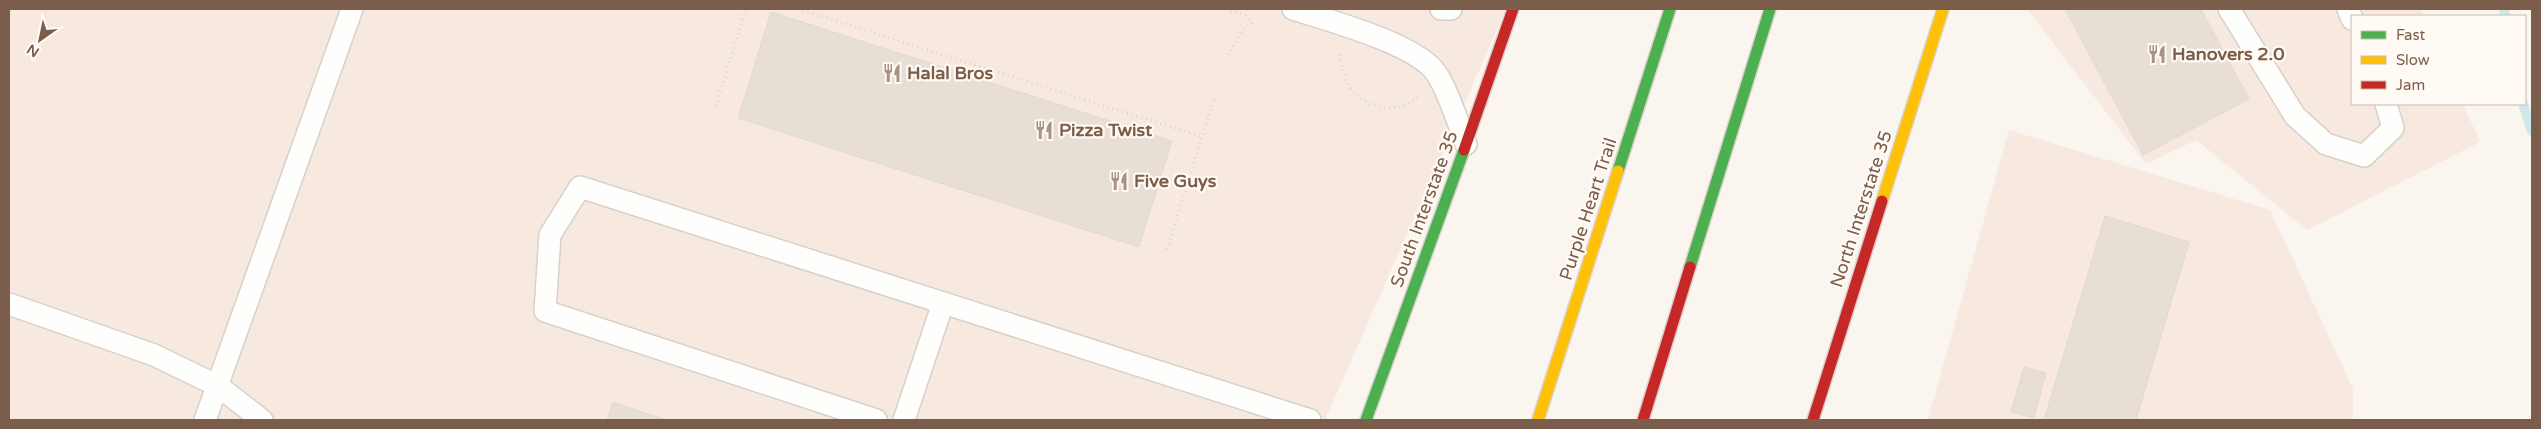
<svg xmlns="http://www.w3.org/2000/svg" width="2541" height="429" font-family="'Varela Round',sans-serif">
	<rect width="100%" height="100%" fill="#faf5ef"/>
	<g fill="#f7e8e0">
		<polygon points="9,9 1506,9 1325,420 9,420"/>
		<polygon points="2027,9 2421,9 2424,16 2352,16 2352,104 2463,104 2480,142 2307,230 2196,140 2146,164"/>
		<polygon points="2009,130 2270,210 2353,389 2353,420 1928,420"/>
	</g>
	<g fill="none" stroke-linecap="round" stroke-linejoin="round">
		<g stroke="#cfe8eb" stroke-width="10">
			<polyline points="2504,9 2505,16"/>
			<polyline points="2523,104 2532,131"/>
		</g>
	</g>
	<g fill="#e7ded6" stroke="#e3d9d1">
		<polygon points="2065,9 2201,9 2249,99 2143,155"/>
		<polygon points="771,12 1172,141 1139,247 738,118"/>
		<polygon points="2105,216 2189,242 2136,420 2044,420"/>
		<polygon points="2024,367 2046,373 2034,418 2011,412"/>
		<polygon points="613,402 666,420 607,420"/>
	</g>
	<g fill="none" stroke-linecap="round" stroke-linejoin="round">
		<g stroke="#d8d1ca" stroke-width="24">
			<g id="lane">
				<path d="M1293,9C1327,20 1417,44 1436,73C1447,88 1459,125 1466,144"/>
				<polyline points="1441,9 1451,9"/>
				<polyline points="2229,9 2295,116 2326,144 2364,156 2393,128 2386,104"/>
				<polyline points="2348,9 2352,19"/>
				<polyline points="9,304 154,355 218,386 262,420"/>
				<polyline points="205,420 352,9"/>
				<polyline points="876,420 545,311 550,235 580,187 1310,420"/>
				<polyline points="904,420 943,303"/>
			</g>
		</g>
		<g stroke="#dad2ca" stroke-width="14">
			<g id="fast">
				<polyline points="1618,171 1670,9"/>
				<polyline points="1690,267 1770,9"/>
				<polyline points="1366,420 1464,150"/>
			</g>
		</g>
		<g stroke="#dad2ca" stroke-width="14">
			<g id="slow">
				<polyline points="1882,201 1943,9"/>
				<polyline points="1538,420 1618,171"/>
			</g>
		</g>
		<g stroke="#dad2ca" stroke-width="14">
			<g id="jam">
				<polyline points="1464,150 1513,9"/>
				<polyline points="1643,420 1690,267"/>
				<polyline points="1813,420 1882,201"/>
			</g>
		</g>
		<g stroke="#ddd5cf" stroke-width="3" stroke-dasharray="1 4" stroke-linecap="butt">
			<polyline points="798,9 1203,137"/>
			<polyline points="1226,9 1245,15 1252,23 1243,30 1228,55"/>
			<path d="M1339,55C1342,67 1344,79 1351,89C1364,108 1401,116 1417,96"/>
			<polyline points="716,106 746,9"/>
			<polyline points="1167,249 1214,99"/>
		</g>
		<use href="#lane" stroke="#fefefd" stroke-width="21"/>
		<use href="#fast" stroke="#4caf50" stroke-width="11"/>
		<use href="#slow" stroke="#ffc107" stroke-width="11"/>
		<use href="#jam" stroke="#c62828" stroke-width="11"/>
	</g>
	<defs>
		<g id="restaurant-bare" transform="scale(1.5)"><path d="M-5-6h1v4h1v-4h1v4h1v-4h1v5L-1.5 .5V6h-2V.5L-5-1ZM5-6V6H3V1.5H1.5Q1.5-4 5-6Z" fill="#a79284" stroke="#fffaf3" stroke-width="2.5" paint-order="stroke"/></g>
	</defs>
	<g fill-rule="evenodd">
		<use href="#restaurant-bare" x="2157" y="54"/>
		<use href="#restaurant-bare" x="892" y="73"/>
		<use href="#restaurant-bare" x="1044" y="130"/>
		<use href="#restaurant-bare" x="1119" y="181"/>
	</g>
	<g text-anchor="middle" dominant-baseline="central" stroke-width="4.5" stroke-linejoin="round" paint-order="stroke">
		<g font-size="18" font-weight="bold" fill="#7b5d4b" stroke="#fffaf3" text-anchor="start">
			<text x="2172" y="54">Hanovers 2.0</text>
			<text x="907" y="73">Halal Bros</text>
			<text x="1059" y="130">Pizza Twist</text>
			<text x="1134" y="181">Five Guys</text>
		</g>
		<g font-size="18" fill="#7b5d4b" stroke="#fffaf3">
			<text transform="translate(1424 209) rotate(-70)">South Interstate 35</text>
			<text transform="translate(1588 209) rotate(-72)">Purple Heart Trail</text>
			<text transform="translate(1861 209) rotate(-72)">North Interstate 35</text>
		</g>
	</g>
	<rect width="2541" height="429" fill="none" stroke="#7b5d4b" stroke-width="20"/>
	<rect x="2351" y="15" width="175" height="90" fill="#fffaf3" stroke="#cabbb0"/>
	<rect x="2361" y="31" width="25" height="8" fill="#4caf50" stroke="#cabbb0"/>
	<text x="2396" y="40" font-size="15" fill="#7b5d4b">Fast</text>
	<rect x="2361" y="56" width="25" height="8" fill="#ffc107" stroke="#cabbb0"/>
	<text x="2396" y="65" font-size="15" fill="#7b5d4b">Slow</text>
	<rect x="2361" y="81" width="25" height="8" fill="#c62828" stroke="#cabbb0"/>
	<text x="2396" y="90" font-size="15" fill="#7b5d4b">Jam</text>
	<g transform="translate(40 40) rotate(213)" stroke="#fffaf3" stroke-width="4" paint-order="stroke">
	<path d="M0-4L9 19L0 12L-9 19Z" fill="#7b5d4b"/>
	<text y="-8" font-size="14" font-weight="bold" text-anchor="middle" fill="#7b5d4b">N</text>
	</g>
</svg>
